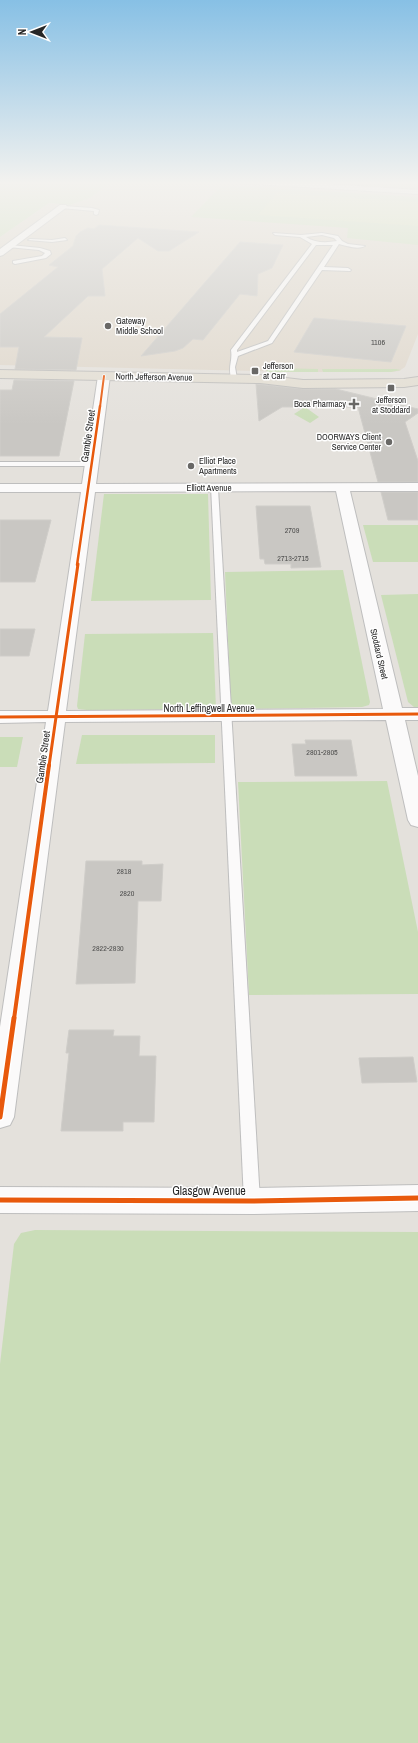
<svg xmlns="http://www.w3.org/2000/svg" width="418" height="1743" font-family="'Archivo Narrow',sans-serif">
	<rect width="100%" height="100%" fill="#e4e1dc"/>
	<polygon fill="#dfd7cb" points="112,181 209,181 418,194 418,334 405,367 399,371 391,372 296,372 0,365 0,237 49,203 70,205 90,198"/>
	<g fill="#caddb8">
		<polygon points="0,181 112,181 90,198 70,205 49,203 0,237"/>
		<polygon points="311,181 418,181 418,191 315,184 310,183"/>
		<polygon points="222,185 418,197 418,245 347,238 348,228 191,217"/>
		<polygon points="266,368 318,369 318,372 267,372"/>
		<polygon points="322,369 396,369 401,370 391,372 323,372"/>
		<polygon points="305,407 319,417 310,423 294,414"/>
		<polygon points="104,494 208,494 211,600 91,601"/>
		<polygon points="363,525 418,525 418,562 373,562"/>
		<polygon points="343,570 370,702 369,705 362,707 231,709 225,572"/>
		<polygon points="418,594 418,707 414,707 408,702 381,595"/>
		<polygon points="213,633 216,709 87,710 78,709 77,706 85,634"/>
		<polygon points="82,735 215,735 215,763 76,764"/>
		<polygon points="0,737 23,737 17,767 0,767"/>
		<polygon points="387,781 418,932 418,994 249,995 238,782"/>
		<polygon points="35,1230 418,1232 418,1743 0,1743 0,1364 14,1244 21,1233"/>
	</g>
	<polygon fill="#d4e1b6" points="277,193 418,202 418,226 258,215"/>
	<g fill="#c9c7c3" stroke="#cfcdc9">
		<polygon points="99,225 199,232 169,251 158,251 138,238 102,269 105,296 88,296 44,337 82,338 76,370 15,369 19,347 0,347 0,314 58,267 49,265 73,246 76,236 80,232 88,228 94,229"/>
		<polygon points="240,242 283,245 272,268 258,274 257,296 240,294 203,340 193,339 183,348 175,351 141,356"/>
		<polygon points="314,318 372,323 406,326 391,362 294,352"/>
		<polygon points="14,380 74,381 59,456 0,456 0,390 12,390"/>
		<polygon points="256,384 303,389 336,389 418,409 418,413 405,422 418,461 418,482 378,482 358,407 282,407 259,421"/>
		<polygon points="381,492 418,492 418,520 388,520"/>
		<polygon points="256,506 310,506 321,567 291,568 291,564 265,564 264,559 260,559"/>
		<polygon points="0,520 51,520 35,582 0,582"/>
		<polygon points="0,629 35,629 29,656 0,656"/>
		<polygon points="305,740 351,740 357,776 295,776 292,744 306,744"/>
		<polygon points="86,861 142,861 142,865 163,864 161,901 138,901 135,983 76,984"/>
		<polygon points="69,1030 114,1030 113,1036 140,1036 139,1056 156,1056 154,1122 123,1122 123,1131 61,1131 69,1053 66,1053"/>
		<polygon points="413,1057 417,1082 362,1083 359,1058"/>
	</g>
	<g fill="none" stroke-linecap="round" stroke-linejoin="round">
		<g stroke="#bebebe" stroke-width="2">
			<g id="service">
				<polygon points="63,206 92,208 99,210 98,214 96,215 94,214 94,211 61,208"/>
				<path d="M273,233L301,235L322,233L338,236L342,241L348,244L365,246C358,250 347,246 339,244L324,267L348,268L351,270L350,271L322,270L272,343L238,356L235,367L237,379L232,380C227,368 233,361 231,350L312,244L300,237L275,235ZM322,235L334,238L337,241C326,243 315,243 306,237ZM316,245H333L268,341L237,352V350Z"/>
				<polygon points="65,238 67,240 52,242 28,240 30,239 52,240"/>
				<polygon points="10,245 40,248 50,251 51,254 46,258 15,264 13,263 13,261 42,256 45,253 39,250 8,247"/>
				<polygon points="0,462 92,462 96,464 92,466 0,466"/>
				<polygon points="211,486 214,486 218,488 260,1201 258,1206 252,1208 246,1206 244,1201"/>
			</g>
		</g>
		<g stroke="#bebebe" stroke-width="2">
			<g id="minor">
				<polygon points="235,181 282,181 418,190 418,194 239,183"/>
				<polygon points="60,205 66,205 67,207 3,255 0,256 0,249"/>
				<path d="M104,372L108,374L110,376L96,484L418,483V491H350L402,708H418V720H405L418,776V827L411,825L408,820L386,720L65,722L14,1117L10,1125L0,1128V1027L46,722L0,723V711H48L81,492H0V484H82L98,376L100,374ZM336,491L383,709L66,711L95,492Z"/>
				<polygon points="418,1185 418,1211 252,1214 0,1213 0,1187 252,1188"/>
			</g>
		</g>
		<g stroke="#bebdbb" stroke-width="2">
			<polygon id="primary" points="0,370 260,375 303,380 404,379 418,377 418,385 404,387 303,388 260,383 0,378"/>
		</g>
		<use href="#service" fill="#fbfafa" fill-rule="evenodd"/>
		<use href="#minor" fill="#fbfafa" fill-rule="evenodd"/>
		<use href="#primary" fill="#e3ded3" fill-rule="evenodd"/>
		<g stroke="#fff" stroke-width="3.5">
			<polyline id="cycleway-far4" points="100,407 104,376"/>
		</g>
		<g stroke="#fff" stroke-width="4">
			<polyline id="cycleway-far3" points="77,565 100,406"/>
		</g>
		<g stroke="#fff" stroke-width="5">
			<g id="cycleway-far2">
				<polyline points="0,717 418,714"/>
				<polyline points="49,766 78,564"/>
			</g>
		</g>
		<g stroke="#fff" stroke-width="6">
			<polyline id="cycleway-far1" points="14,1019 49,765"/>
		</g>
		<g stroke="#fff" stroke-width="8">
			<g id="cycleway">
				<polyline points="0,1117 14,1018"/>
				<polyline points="0,1200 252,1201 418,1198"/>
			</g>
		</g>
		<use href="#cycleway-far4" stroke="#e8590c" stroke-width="2"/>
		<use href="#cycleway-far3" stroke="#e8590c" stroke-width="2.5"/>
		<use href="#cycleway-far2" stroke="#e8590c" stroke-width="3"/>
		<use href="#cycleway-far1" stroke="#e8590c" stroke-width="4"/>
		<use href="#cycleway" stroke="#e8590c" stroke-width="5"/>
	</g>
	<linearGradient id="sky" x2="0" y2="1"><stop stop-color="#87c0e5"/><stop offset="0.43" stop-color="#f3f2ef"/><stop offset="1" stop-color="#f3f2ef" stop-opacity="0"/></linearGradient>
	<rect width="418" height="425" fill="url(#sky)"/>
	<g fill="#696866" stroke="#fff" stroke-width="1.5">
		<circle cx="108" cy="326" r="4"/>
		<rect x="251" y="367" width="8" height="8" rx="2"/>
		<rect x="387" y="384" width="8" height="8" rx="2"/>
		<path d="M352 398h4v4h4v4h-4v4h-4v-4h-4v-4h4z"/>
		<circle cx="389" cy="442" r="4"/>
		<circle cx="191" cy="466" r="4"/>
	</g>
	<g text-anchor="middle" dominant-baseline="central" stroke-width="3" stroke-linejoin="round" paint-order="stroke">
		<g font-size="8" fill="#515150">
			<text x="378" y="342">1106</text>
			<text x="292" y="530">2709</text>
			<text x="293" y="558">2713-2715</text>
			<text x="322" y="752">2801-2805</text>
			<text x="124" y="871">2818</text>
			<text x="127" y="893">2820</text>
			<text x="108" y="948">2822-2830</text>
		</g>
		<g font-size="9" fill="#272727" stroke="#fff" text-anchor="start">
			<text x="116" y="321">Gateway<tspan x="116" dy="10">Middle School</tspan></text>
			<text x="263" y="366">Jefferson<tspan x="263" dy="10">at Carr</tspan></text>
			<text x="391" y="400" text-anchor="middle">Jefferson<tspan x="391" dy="10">at Stoddard</tspan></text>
			<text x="346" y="404" text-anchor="end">Boca Pharmacy</text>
			<text x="381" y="437" text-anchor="end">DOORWAYS Client<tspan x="381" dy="10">Service Center</tspan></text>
			<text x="199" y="461">Elliot Place<tspan x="199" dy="10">Apartments</tspan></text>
		</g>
		<g font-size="9" fill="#272727" stroke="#fff">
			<text transform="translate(154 377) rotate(1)">North Jefferson Avenue</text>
			<text x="209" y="488">Elliott Avenue</text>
			<text transform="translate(379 654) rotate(77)">Stoddard Street</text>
		</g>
		<g font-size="10" fill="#272727" stroke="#fff">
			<text transform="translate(88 436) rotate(-82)">Gamble Street</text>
			<text x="209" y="708">North Leffingwell Avenue</text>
			<text transform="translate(43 757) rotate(-82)">Gamble Street</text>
		</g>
		<g font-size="12" fill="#272727" stroke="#fff">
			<text x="209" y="1191">Glasgow Avenue</text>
		</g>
	</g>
	<g transform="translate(32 32) rotate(270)" stroke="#ffffff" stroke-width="3" paint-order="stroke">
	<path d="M0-3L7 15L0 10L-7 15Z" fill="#272727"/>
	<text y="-6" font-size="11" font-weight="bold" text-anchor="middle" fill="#272727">N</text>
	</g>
</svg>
